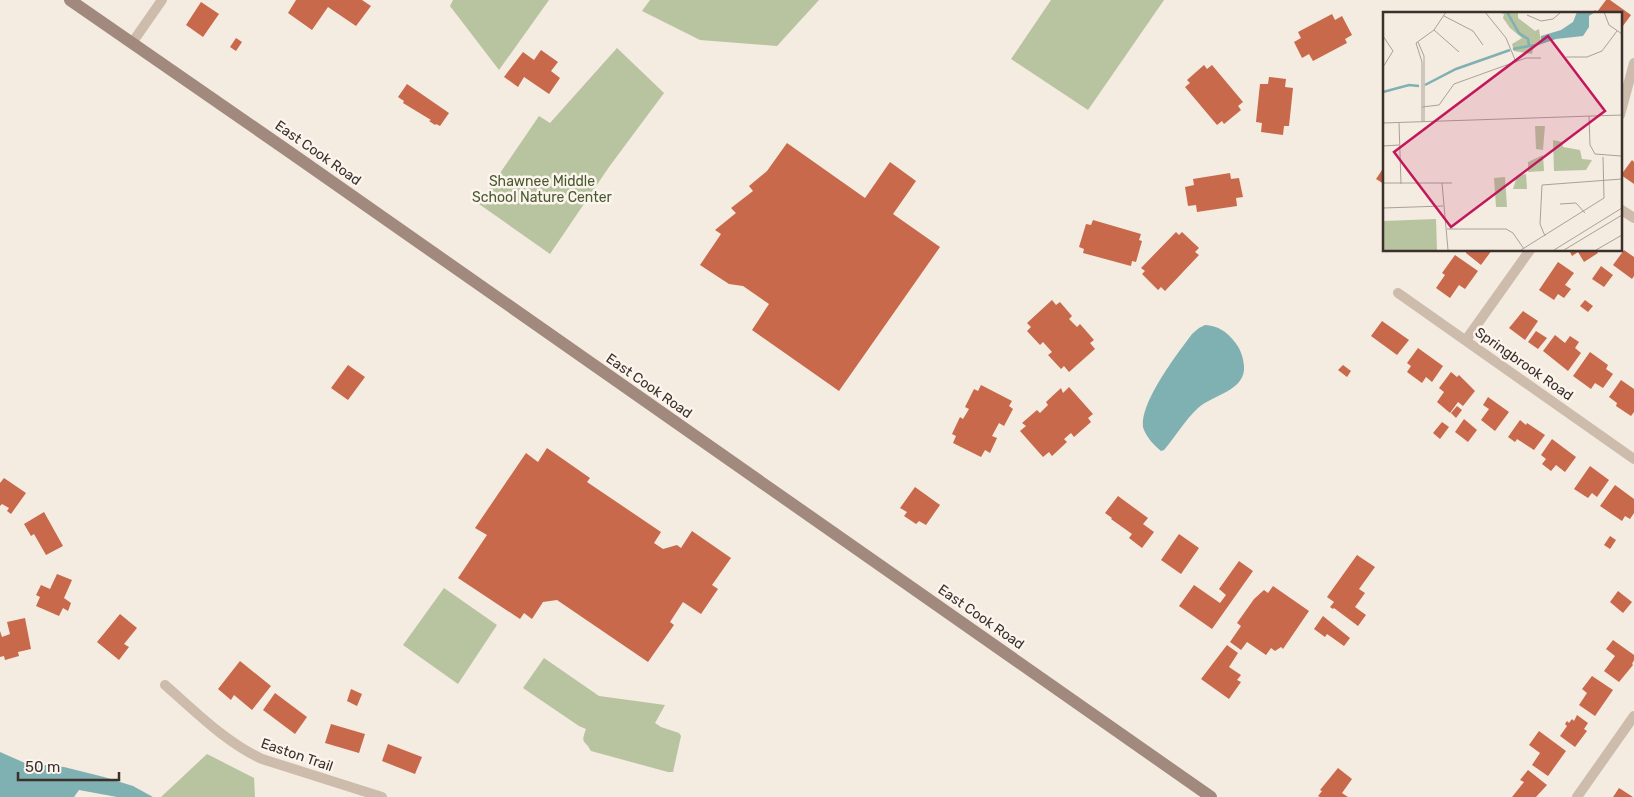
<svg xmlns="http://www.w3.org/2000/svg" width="1634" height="797" font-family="Rubik,sans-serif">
	<rect width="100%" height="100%" fill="#f4ebe1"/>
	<g fill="#b8c4a0">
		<polygon points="453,0 549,0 499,70 450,6"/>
		<polygon points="650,0 819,0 777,46 700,40 642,11"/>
		<polygon points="1051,0 1164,0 1088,110 1011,59"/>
		<polygon points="617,48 664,93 609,167 550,254 479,204 539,116 550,123"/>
		<polygon points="444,588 497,625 458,684 403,645"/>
		<path d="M544,658L599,696L665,705L655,723L661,727L679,733L681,736L673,772H668L591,751C585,739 580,745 586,729L579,726L523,688Z"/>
		<polygon points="207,754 254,778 255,797 161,797"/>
	</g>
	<g fill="#7fb0b2">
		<path d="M1205,325C1218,326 1226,331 1234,341C1240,348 1243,356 1244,366C1246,391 1212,395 1198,408C1185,420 1175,437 1164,450L1161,451C1154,445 1148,439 1144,430C1136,407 1178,353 1192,334L1199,328Z"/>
		<polygon points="0,752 25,763 64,767 104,777 133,786 153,797 117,797 79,790 74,797 0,797"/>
	</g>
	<g fill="#c8694b">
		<polygon points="296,0 362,0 371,6 356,26 328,7 312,30 288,13"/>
		<polygon points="1606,0 1610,0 1631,15 1620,30 1620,14 1592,14 1595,10 1597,12"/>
		<polygon points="201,2 219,14 203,37 186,25"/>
		<polygon points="1332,14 1335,20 1342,16 1352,35 1345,39 1347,43 1313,61 1309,54 1302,58 1294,42 1301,38 1298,32"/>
		<polygon points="236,38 242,42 236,51 230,47"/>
		<polygon points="541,50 558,62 551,71 560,78 549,94 524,77 518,87 504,77 523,52 534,60"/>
		<polygon points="1204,65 1207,69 1212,65 1243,102 1238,106 1241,110 1224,124 1222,121 1217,125 1185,87 1190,83 1187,80"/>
		<polygon points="1269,77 1286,79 1285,87 1293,88 1289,126 1284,126 1283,135 1261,132 1262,123 1256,122 1260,84 1268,84"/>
		<polygon points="407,84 449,113 440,126 436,124 435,125 429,121 431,120 403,103 404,101 398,97"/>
		<polygon points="787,143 865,198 890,162 916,181 893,214 940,247 839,391 752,330 769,304 743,286 729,284 700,265 721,234 715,230 736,213 731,208 753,191 749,186 767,171"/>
		<polygon points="1632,160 1634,162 1634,184 1621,175"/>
		<polygon points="1384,167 1384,184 1376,179"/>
		<polygon points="1230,173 1231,179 1239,178 1243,197 1236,198 1237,206 1197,212 1196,205 1188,206 1185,187 1194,185 1193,179"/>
		<polygon points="1093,220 1141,234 1139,240 1142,241 1136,262 1132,261 1131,266 1083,253 1084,249 1079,247 1086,224 1091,225"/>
		<polygon points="1176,232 1179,235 1182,232 1199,248 1195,252 1199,255 1165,291 1161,287 1158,290 1142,274 1145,271 1141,268"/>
		<polygon points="1464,250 1492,250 1481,265 1466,253 1466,252"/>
		<polygon points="1569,250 1596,250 1598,253 1584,262 1578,252 1572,256"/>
		<polygon points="1624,250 1634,257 1634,276 1632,279 1613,265"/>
		<polygon points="1455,255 1478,271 1465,289 1459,285 1450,298 1436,288 1445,275 1442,273"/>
		<polygon points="1558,262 1574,273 1565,285 1571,289 1564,298 1558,294 1554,300 1539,290"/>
		<polygon points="1601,266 1613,275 1604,287 1592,279"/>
		<polygon points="1052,300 1056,305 1060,302 1072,316 1069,319 1077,327 1080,324 1094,340 1090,343 1095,349 1069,372 1064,366 1061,369 1048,355 1052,352 1043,342 1040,345 1027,331 1031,327 1027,323"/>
		<polygon points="1585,300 1593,306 1588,312 1580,306"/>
		<polygon points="1523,311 1538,321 1525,340 1509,328"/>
		<polygon points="1382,321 1409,340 1397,355 1371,336"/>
		<polygon points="1536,331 1547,338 1538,349 1528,342"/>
		<polygon points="1555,335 1565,343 1570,336 1579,342 1575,348 1581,353 1568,371 1543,351"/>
		<polygon points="1418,348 1443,366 1432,382 1426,377 1422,383 1407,372 1411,366 1407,363"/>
		<polygon points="1590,352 1608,365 1606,369 1613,374 1603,388 1595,383 1591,389 1573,376"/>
		<polygon points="348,365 365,377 348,400 331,388"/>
		<polygon points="1343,365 1351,371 1347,377 1338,370"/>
		<polygon points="1451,372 1457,377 1459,375 1475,391 1463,406 1458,402 1450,413 1437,402 1444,392 1439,388"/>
		<polygon points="1621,380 1634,389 1634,412 1631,416 1616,406 1617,403 1609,397"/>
		<polygon points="981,385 1012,401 1009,406 1013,409 1004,426 999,423 992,436 997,438 990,453 985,450 981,457 953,443 956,436 952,434 960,417 963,419 969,409 965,407 974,389 978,391"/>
		<polygon points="1069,387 1093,414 1088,418 1091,422 1074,437 1071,433 1064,439 1067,442 1052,456 1049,452 1043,457 1020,431 1026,426 1022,423 1037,410 1040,413 1048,405 1046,402 1061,388 1063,393"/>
		<polygon points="1488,397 1509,412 1495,431 1481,420 1489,409 1483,405"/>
		<polygon points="1457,406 1462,410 1456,418 1451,413"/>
		<polygon points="1464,419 1477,430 1468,442 1455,432"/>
		<polygon points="1520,420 1526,425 1527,423 1545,435 1534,450 1517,439 1515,442 1508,437"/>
		<polygon points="1442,422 1449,427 1440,439 1433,433"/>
		<polygon points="1552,439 1576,457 1565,472 1556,465 1551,471 1542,464 1546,459 1541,455"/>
		<polygon points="547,448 590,478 587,482 661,532 654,543 663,549 677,545 681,548 692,531 731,558 712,585 718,589 701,614 683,602 670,622 674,625 648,662 557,600 543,602 532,619 524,613 520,619 458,578 487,535 475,528 526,453 538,462"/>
		<polygon points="1590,466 1609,480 1597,497 1592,493 1588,498 1574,489"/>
		<polygon points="4,478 26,493 11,514 7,511 9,508 2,504 0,506 0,483"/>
		<polygon points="1615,485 1634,499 1634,513 1630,519 1625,516 1622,521 1600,506"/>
		<polygon points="915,487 940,505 926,525 919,521 916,524 904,516 907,512 900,508"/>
		<polygon points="1118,496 1148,518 1143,524 1154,532 1142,548 1129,538 1132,534 1111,519 1112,518 1105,513"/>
		<polygon points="44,512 63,546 46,555 34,534 31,536 24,524"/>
		<polygon points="1179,534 1199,548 1181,574 1161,560"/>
		<polygon points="1610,536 1616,540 1610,549 1604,545"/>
		<polygon points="1357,555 1375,567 1359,589 1365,593 1355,607 1366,615 1358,626 1334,608 1333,609 1330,607 1334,602 1327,597"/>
		<polygon points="1239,561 1253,571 1212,629 1179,606 1194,585 1220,603 1226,595 1219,589"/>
		<polygon points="57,574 72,580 64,598 71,603 68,611 63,608 59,616 36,606 40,597 36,595 41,585 50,589"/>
		<polygon points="1273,586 1309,611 1283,649 1281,647 1275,651 1271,648 1266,655 1247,642 1241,650 1230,642 1241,626 1237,623 1254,599 1264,590 1268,593"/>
		<polygon points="1618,591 1632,602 1623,613 1610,602"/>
		<polygon points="120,614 137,628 124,644 129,647 119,660 97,642"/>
		<polygon points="1323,616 1350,638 1344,646 1327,634 1325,637 1314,629"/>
		<polygon points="25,618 31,649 18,652 19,656 5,660 4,656 0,657 0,631 2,637 10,634 7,622"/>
		<polygon points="1613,640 1634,655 1634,660 1632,664 1633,665 1619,682 1604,671 1615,656 1606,649"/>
		<polygon points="1227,645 1238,653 1229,667 1241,675 1237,680 1241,682 1229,699 1201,679"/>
		<polygon points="240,661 271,686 252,710 234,695 231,700 218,689"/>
		<polygon points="1592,676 1613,690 1595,716 1579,705 1587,693 1582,689"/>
		<polygon points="351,689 362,694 357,706 347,701"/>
		<polygon points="275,693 307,717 295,734 263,710"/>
		<polygon points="1577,715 1588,723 1584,729 1587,731 1575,747 1560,736 1567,726 1565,724 1567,721 1569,723 1572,719 1574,721"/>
		<polygon points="331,724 365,734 359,753 325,743"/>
		<polygon points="1539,731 1566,751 1548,776 1532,765 1540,753 1529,745"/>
		<polygon points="388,744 422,757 415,774 382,761"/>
		<polygon points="1338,768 1352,779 1342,793 1348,797 1320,797 1318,796 1322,791 1320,790"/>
		<polygon points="1528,770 1547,785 1536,797 1512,797 1524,782 1520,780"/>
		<polygon points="1619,788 1633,797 1613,797"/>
	</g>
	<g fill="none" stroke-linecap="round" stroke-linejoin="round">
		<g stroke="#cdbbac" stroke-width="10">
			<polyline points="132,43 162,0"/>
			<polyline points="1620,115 1634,63"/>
			<polyline points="1620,209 1634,218"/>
			<polyline points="1398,293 1634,459"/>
			<polyline points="1466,340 1530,250"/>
			<path d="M165,685C195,711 225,742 262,759L382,797"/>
			<polyline points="1577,797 1634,716"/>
		</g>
		<polyline stroke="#a18a7d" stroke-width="12" points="70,0 291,153 1211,797"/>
	</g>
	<g text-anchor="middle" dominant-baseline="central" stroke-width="5" stroke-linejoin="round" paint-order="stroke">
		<g font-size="14" fill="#3b302b" stroke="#fbf5ee">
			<text transform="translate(318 153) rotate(35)">East Cook Road</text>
			<text transform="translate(1524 364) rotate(35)">Springbrook Road</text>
			<text transform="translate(649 386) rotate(35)">East Cook Road</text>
			<text transform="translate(981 617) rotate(35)">East Cook Road</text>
			<text transform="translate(297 755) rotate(19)">Easton Trail</text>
		</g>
		<g font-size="14" fill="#4a5a2e" stroke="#fbf5ee">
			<text x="542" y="181">Shawnee Middle<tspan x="542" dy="16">School Nature Center</tspan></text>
		</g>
	</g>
	<g transform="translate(1383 12)">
		<rect width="239" height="239" fill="#f4ebe1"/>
		<path d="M114,0H135V6L152,19L156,17L158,30L151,33L149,42L131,39L129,32L139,26L127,16L120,6L121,2ZM152,114H162L160,138L153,137ZM170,128L179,130L180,135L197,138L199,147L209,148L203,158L171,159ZM160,143L161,159L145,160V150ZM143,162L144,177H130L134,164ZM122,165L124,195H113L111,166ZM53,207L54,238H0V209Z" fill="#b8c4a0"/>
		<path d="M194,0H212L206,4V15L200,24L173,27L150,35L158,30V24L178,18L190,10Z" fill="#7fb0b2"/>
		<path fill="none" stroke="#7fb0b2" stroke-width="2.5" d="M124,0L136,21L145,27L146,34M130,37L152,33M42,73L73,57L127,38M0,80L26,73L36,74"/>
		<path fill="none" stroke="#aaa098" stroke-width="1" d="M102,0L123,26L133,50M221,0L226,13L239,22M144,3L158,9L170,7L178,0M61,4L90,19L100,33M51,18L76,40M0,24L10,39L0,55M35,30L41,44V110M183,45H204L219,39L234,19M39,95L56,93L71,72L143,46H158M206,104L207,133L212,142L238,144M39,110V50L33,31L51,18L63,0M0,111L239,103M16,111L18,172M0,134L16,133M0,171H69M59,171L65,238M177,192L193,191L202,201M0,196L60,194M64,217H123L130,221L141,237M162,224L157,212L159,173L239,167M138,238L221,186L220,145M171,238L239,196M181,238L239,203M213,238L239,223"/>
		<path fill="#c2185b" fill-opacity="0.15" stroke="#c2185b" stroke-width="2.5" d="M165,24L222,99L68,215L11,140Z"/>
		<rect width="239" height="239" fill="none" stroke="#3b302b" stroke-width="2.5"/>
	</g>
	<path d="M18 772v8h101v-8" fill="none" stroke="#3b302b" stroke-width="2.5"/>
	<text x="25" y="772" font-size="15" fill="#3b302b" stroke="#fbf5ee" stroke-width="4" paint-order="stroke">50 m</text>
</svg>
